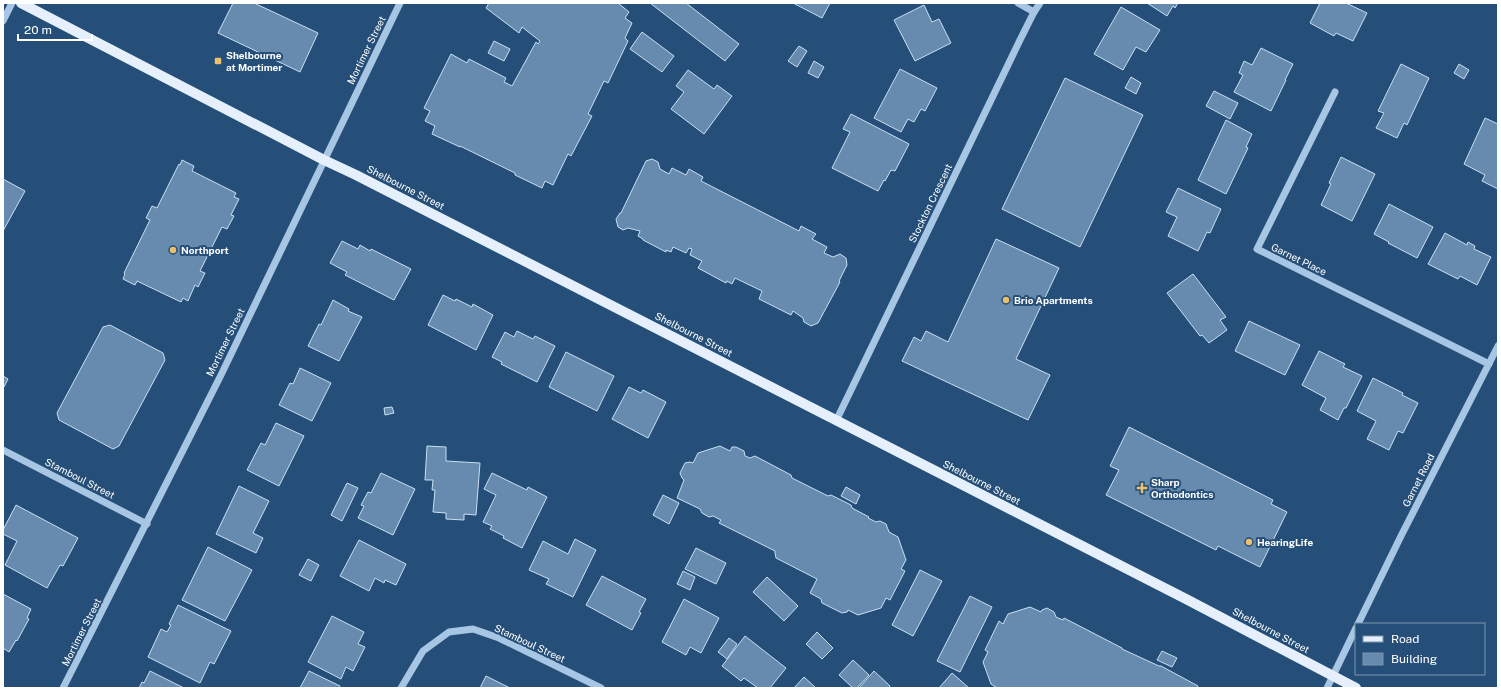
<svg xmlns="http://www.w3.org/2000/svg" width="1501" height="691" font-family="'Public Sans',sans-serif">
	<rect width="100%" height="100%" fill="#254f78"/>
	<g fill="#668bae" stroke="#c9dff3">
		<polygon points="233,3 254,3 318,33 300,72 218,33"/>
		<polygon points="489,3 618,3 629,12 625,18 632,23 625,38 628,41 608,83 604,81 588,114 592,116 571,156 568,154 553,185 545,181 542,188 515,175 515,173 460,146 460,147 432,134 435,126 425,121 430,111 424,108 451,54 467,63 469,59 506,78 504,82 512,86 536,42 538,44 540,41 522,27 519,33 486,8"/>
		<polygon points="650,3 686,3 739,44 725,61"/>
		<polygon points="793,3 830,3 822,18"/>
		<polygon points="1147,3 1178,3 1175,8 1173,6 1167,16"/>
		<polygon points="1320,3 1346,3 1367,13 1353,41 1336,33 1334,36 1310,23"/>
		<polygon points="924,5 932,22 939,19 951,43 915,61 894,20"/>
		<polygon points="1121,7 1160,30 1146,52 1136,47 1123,70 1094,54"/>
		<polygon points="642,32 674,56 662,72 630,49"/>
		<polygon points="494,41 510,49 504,61 488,53"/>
		<polygon points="799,46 807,51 797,67 788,61"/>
		<polygon points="1261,48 1293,64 1285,80 1286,80 1271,111 1234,92 1243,75 1239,73 1244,61 1252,65"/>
		<polygon points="814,61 824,67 818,78 808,73"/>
		<polygon points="1401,64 1429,78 1407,125 1404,123 1397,138 1376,128 1384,113 1378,111"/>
		<polygon points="1459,64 1469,70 1464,79 1454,73"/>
		<polygon points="900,69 937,88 925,111 921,109 914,122 908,119 901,132 874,118"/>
		<polygon points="688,70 714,89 717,85 732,96 704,134 671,109 684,92 676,86"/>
		<polygon points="1131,77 1141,83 1136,94 1125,88"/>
		<polygon points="1065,78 1143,115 1080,247 1002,209"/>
		<polygon points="1214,91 1238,103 1230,119 1206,106"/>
		<polygon points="851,114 909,144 895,171 891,170 885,181 884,180 878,191 832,168 850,132 843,129"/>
		<polygon points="1485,118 1498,124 1498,189 1482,181 1485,175 1464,164"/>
		<polygon points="1226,120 1252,134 1246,147 1248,148 1226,194 1198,180"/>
		<polygon points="1341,157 1375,174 1352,221 1321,205 1331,184 1329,183"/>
		<polygon points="652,159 658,162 660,169 669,174 672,168 686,175 689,169 703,177 701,181 799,231 801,226 816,234 812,239 827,247 824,253 833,257 840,254 846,258 847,265 839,281 840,282 818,323 811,326 804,322 803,318 793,311 791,315 759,299 762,291 735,278 732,284 727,281 726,283 698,268 702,261 690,255 692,249 689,248 686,253 673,247 671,252 666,250 666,252 643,240 643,239 638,236 640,231 628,228 623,230 618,227 616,219 620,213 621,213 646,161"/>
		<polygon points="182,160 194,166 192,171 236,193 234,197 239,199 231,215 234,216 227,229 222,227 200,271 205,273 198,287 195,285 188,301 183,298 181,302 137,281 135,285 123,279 125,274 124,273 150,220 146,218 152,206 157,208 179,164 180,165"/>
		<polygon points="3,179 25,191 3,231"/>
		<polygon points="1178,188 1221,209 1210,233 1207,232 1198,251 1168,236 1177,217 1166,212"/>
		<polygon points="1389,204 1433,227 1417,258 1388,243 1389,242 1374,234"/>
		<polygon points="1445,233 1467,245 1468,242 1475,246 1474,249 1491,257 1477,285 1460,276 1458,279 1428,264"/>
		<polygon points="996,239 1059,268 1016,359 1050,375 1028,420 902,361 914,337 921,341 926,331 948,342"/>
		<polygon points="342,241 358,249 360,245 370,251 371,249 411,269 394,300 345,275 347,272 330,263"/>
		<polygon points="1193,274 1226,317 1220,320 1227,330 1209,343 1202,335 1200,336 1167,293"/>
		<polygon points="443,295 455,301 456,299 472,307 473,304 493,315 476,350 428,325"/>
		<polygon points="333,300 349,309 348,311 362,317 339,361 308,346 319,324 321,325"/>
		<polygon points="1249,321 1300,345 1285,375 1235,351"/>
		<polygon points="110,325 163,353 165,360 119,446 113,449 59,420 57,413 103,327"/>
		<polygon points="517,331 533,339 535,336 555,346 537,382 501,364 502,362 492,357 505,332 514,337"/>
		<polygon points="1319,351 1345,364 1343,367 1362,376 1346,408 1344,408 1338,420 1320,410 1326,398 1302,385"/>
		<polygon points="566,352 614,376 597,411 549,387"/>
		<polygon points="300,368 331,383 312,421 279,405 290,383 293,384"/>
		<polygon points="3,376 8,379 4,387 3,386"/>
		<polygon points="1373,378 1403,393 1402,395 1418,403 1403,433 1398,431 1389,450 1367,439 1376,421 1357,411"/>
		<polygon points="629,387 641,393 643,390 666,402 648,438 612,419"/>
		<polygon points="392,407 394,413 385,415 384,408"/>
		<polygon points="276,423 304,436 279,486 247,470 261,443 265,445"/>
		<polygon points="1129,427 1273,500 1271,504 1287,512 1260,567 1218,546 1216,550 1106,495 1119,470 1110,466"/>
		<polygon points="427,446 446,447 446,461 480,463 476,515 464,514 464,520 446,519 446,513 433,512 435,490 432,490 433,480 425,480"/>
		<polygon points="720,446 730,451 732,447 736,447 744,451 745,456 750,458 755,456 791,475 792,478 828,496 831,495 851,505 852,508 869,517 868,518 876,522 880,521 886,524 889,532 898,537 906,560 901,569 905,571 890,600 886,598 881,608 858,615 848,610 847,612 842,613 822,603 821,599 810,593 817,579 776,558 775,553 775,551 719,523 721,520 713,516 709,517 702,513 700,509 677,498 684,480 682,478 680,473 685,463 690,462 693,463 698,453"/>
		<polygon points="381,473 415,489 393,535 358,518 364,506 361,505 368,492 371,493"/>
		<polygon points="492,473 527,490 528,487 547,497 522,548 503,538 504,536 490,529 492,526 483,522 496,495 484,489"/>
		<polygon points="347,483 358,488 342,521 331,515"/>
		<polygon points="239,486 269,501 253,533 263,538 256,553 216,534"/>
		<polygon points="846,487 860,495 856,504 841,496"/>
		<polygon points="663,495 679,503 669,524 653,515"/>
		<polygon points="16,505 78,538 63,566 60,565 47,588 5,565 17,541 3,534 3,530"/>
		<polygon points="575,539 596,550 573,597 546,584 549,579 529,570 543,541 568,554"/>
		<polygon points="359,540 406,564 396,585 385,580 384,583 375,578 369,591 340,576"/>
		<polygon points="208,547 252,570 225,621 182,600"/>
		<polygon points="696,548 726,563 716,584 685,569"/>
		<polygon points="308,559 319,565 311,581 299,575"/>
		<polygon points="920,570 942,581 913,636 892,625"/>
		<polygon points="683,571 695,577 690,590 677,584"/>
		<polygon points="602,576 646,599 639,612 641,613 632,630 586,605"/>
		<polygon points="767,577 798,606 784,621 753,592"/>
		<polygon points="3,594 31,609 27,618 29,619 17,641 16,640 9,652 3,648"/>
		<polygon points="970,596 992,607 960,672 937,661"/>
		<polygon points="684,599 719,618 701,653 690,647 686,655 662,642"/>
		<polygon points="178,605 231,631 214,664 210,662 200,683 148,657 161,629 167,632 171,625 169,624"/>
		<polygon points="1030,607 1041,612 1042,610 1047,608 1054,612 1056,617 1063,620 1064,618 1122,648 1122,649 1159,666 1161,666 1198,686 1197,688 997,688 991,684 983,662 988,652 985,650 999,621 1003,624 1008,614"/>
		<polygon points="332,616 364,632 358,644 365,647 353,671 346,667 341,679 308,662"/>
		<polygon points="817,632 833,648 822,659 806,644"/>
		<polygon points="745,636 786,668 770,688 758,688 744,678 741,681 722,666"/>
		<polygon points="729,638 737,644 727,659 718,652"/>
		<polygon points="1162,651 1177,658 1172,667 1157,660"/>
		<polygon points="853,660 869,675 857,688 853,688 839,675"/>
		<polygon points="150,671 184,688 139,688 142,682 144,683"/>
		<polygon points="309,671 340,686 339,688 300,688"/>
		<polygon points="874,671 890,686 889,688 859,688"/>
		<polygon points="952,673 969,688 939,688"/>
		<polygon points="486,676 510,688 480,688"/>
		<polygon points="804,677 816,688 794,688"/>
	</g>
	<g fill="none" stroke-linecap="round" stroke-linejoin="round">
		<g stroke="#a7c6e3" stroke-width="7">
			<polyline points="1018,3 1034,12"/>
			<polyline points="3,21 12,3"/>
			<polyline points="1335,92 1257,249 1489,364"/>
			<polyline points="836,421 1020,40 1034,12 1040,3"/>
			<polyline points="3,450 147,524"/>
			<polyline points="1358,624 1401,536 1498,346"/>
			<polyline points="63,688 221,375 400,3"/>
			<polyline points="401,688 423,651 449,632 473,629 499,638 601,688"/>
			<polyline points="1327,688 1356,628"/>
		</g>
		<polyline stroke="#e6f0fc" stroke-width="10" points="21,3 324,160 356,175 1186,599 1356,688"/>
	</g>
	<g fill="#ecbf6c" stroke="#254f78" stroke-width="1.5">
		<rect x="214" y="57" width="8" height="8" rx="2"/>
		<circle cx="173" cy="250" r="4"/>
		<circle cx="1006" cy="300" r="4"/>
		<path d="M1140 482h4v4h4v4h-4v4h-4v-4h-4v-4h4z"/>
		<circle cx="1249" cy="542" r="4"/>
	</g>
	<g text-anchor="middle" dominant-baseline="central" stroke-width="4" stroke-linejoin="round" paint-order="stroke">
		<g font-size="10" fill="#fff" stroke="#254f78">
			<text transform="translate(366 50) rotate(-64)">Mortimer Street</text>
			<text transform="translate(406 187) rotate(27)">Shelbourne Street</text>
			<text transform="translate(930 203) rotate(-64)">Stockton Crescent</text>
			<text transform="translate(1299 259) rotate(26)">Garnet Place</text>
			<text transform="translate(694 334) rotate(27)">Shelbourne Street</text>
			<text transform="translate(225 342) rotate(-64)">Mortimer Street</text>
			<text transform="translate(80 478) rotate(27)">Stamboul Street</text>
			<text transform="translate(1418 480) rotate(-63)">Garnet Road</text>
			<text transform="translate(982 482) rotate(27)">Shelbourne Street</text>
			<text transform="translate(1271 630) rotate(28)">Shelbourne Street</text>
			<text transform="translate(81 632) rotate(-63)">Mortimer Street</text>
			<text transform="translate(530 643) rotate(25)">Stamboul Street</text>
		</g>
		<g font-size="10" font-weight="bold" fill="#fff" stroke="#254f78" text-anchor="start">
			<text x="226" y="55">Shelbourne<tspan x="226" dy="12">at Mortimer</tspan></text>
			<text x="181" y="250">Northport</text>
			<text x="1014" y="300">Brio Apartments</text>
			<text x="1151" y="482">Sharp<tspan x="1151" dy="12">Orthodontics</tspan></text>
			<text x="1257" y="542">HearingLife</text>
		</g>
	</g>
	<rect width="1501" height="691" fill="none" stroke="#ffffff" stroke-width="8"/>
	<rect x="1355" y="623" width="130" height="52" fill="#254f78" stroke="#7c95ae"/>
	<rect x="1363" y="636" width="20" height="6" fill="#e6f0fc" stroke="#7c95ae"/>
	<text x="1391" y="643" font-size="12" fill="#ffffff">Road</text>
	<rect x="1363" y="653" width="20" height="12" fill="#668bae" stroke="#7c95ae"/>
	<text x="1391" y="663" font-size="12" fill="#ffffff">Building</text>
	<path d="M18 34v6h74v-6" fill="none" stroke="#ffffff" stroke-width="2"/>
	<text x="24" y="34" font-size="12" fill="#ffffff" stroke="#254f78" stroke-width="3" paint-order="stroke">20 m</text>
</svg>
